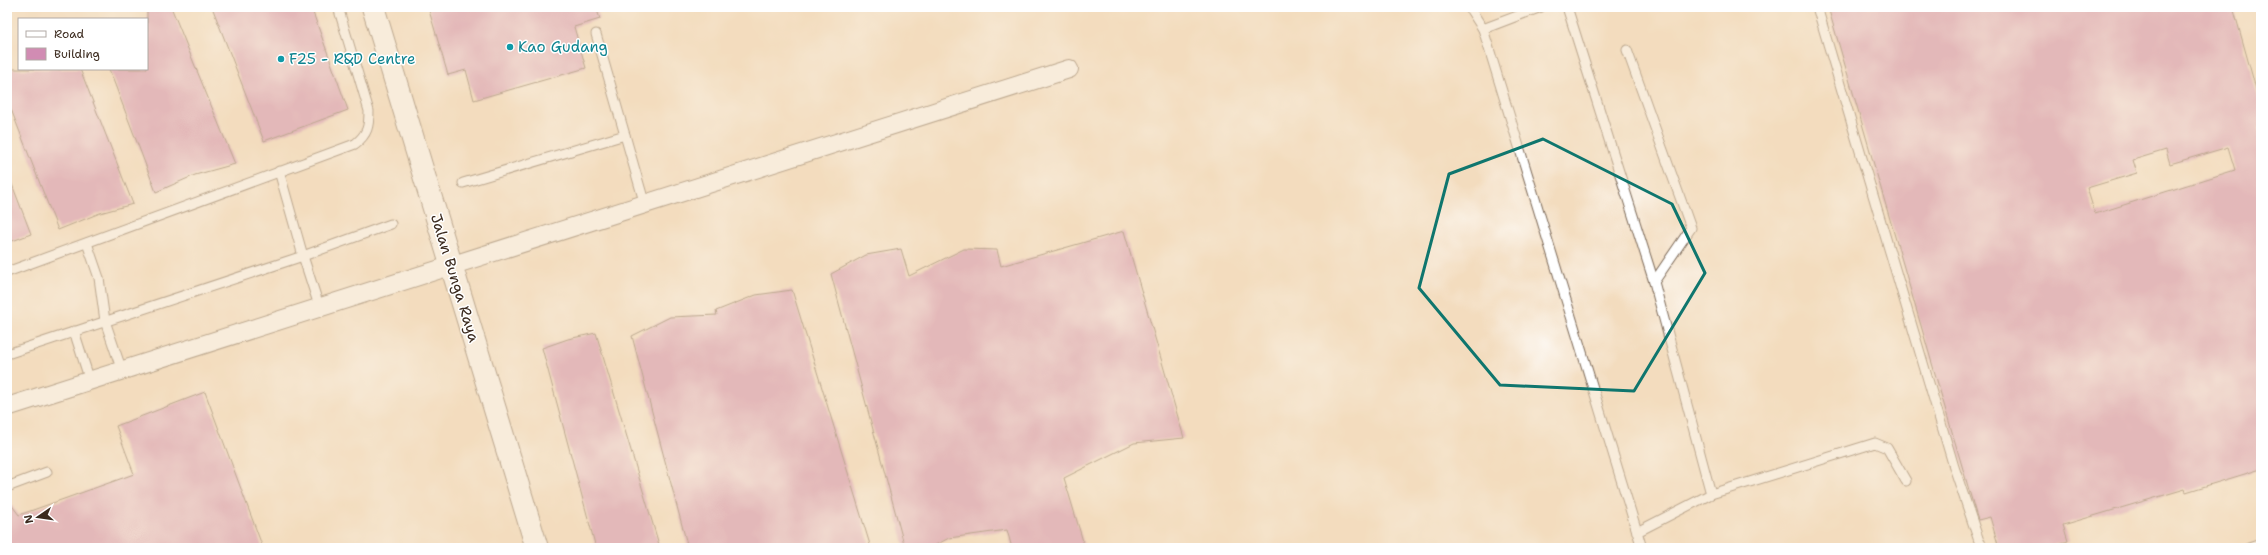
<svg xmlns="http://www.w3.org/2000/svg" width="2268" height="555" font-family="'Shantell Sans',sans-serif">
	<rect width="100%" height="100%" fill="#fff"/>
	<filter id="ink" filterUnits="userSpaceOnUse"><feTurbulence type="fractalNoise" baseFrequency=".025" numOctaves="2"/><feDisplacementMap in="SourceGraphic" scale="8" xChannelSelector="R" yChannelSelector="G"/><feConvolveMatrix kernelMatrix="1 2 1 2 8 2 1 2 1" color-interpolation-filters="sRGB"/></filter>
	<filter id="wash" filterUnits="userSpaceOnUse"><feTurbulence type="fractalNoise" baseFrequency=".012" numOctaves="4" result="noise"/><feDisplacementMap in="SourceGraphic" scale="16" xChannelSelector="R" yChannelSelector="G"/><feGaussianBlur stdDeviation="0.9" result="paint"/><feColorMatrix in="noise" values="0 0 0 0 0 0 0 0 0 0 0 0 0 0 0 0 0 1.4 0 .05"/><feComposite in="paint" operator="in"/></filter>
	<g filter="url(#wash)">
		<rect width="100%" height="100%" fill="#f3dcbe"/>
		<g id="blocks">
			<g fill="#d18cb3" fill-rule="evenodd">
				<polygon points="147,7 171,7 235,164 195,175 156,192 109,69 147,69"/>
				<polygon points="212,7 311,7 348,110 264,141"/>
				<polygon points="428,7 596,7 600,19 574,27 586,68 474,100 466,70 448,75"/>
				<path d="M1828,7H2233L2261,107V125L2257,128L2261,142V469L2186,492L2185,489L2063,525L2068,541L2044,548H1999L1990,517L1978,520L1976,514ZM2228,147L2235,170L2095,214L2087,188L2137,173L2133,160L2166,150L2170,164Z"/>
				<polygon points="7,69 80,69 133,204 100,213 58,230 7,99"/>
				<polygon points="8,174 31,234 7,243 7,175"/>
				<polygon points="1124,231 1184,438 1134,443 1064,478 1085,548 1012,548 1007,530 949,538 930,548 905,548 831,274 866,255 901,249 909,276 964,249 997,250 1001,266"/>
				<polygon points="792,290 871,548 688,548 632,336 670,317 717,315 716,311 756,295"/>
				<polygon points="596,333 660,548 596,548 542,348 568,339"/>
				<polygon points="205,392 263,548 7,548 7,499 19,515 134,474 116,426"/>
			</g>
		</g>
	</g>
	<g filter="url(#ink)">
		<use href="#blocks" fill-opacity="0" stroke="#7b6856" stroke-width="1"/>
		<g fill="none" stroke-linecap="round" stroke-linejoin="round">
			<g stroke="#7b6856" stroke-width="11">
				<g id="service">
					<polyline points="1469,7 1483,29 1642,548"/>
					<polyline points="1567,7 1654,282"/>
					<polyline points="1817,7 1954,467 1979,541 1984,548"/>
					<polyline points="1483,29 1541,7"/>
					<polyline points="596,34 645,205"/>
					<polyline points="1627,50 1691,228 1654,282 1711,494 1637,532"/>
					<polyline points="279,171 303,256 391,224"/>
					<polyline points="463,183 625,135"/>
					<polyline points="87,243 99,278 105,321 122,371"/>
					<path d="M7,272L355,144C368,134 369,126 369,111L338,7"/>
					<polyline points="74,331 90,381"/>
					<polyline points="7,354 303,256 320,309"/>
					<polyline points="7,487 47,472"/>
					<polyline points="1711,494 1875,443 1887,448 1906,481"/>
					<polyline points="2249,548 2261,544"/>
				</g>
			</g>
			<g stroke="#7b6856" stroke-width="20">
				<polyline id="minor" points="7,407 1069,69"/>
			</g>
			<g stroke="#7b6856" stroke-width="24">
				<polyline id="tertiary" points="373,7 537,548"/>
			</g>
			<use href="#service" stroke="#fff" stroke-width="9"/>
			<use href="#minor" stroke="#fff" stroke-width="18"/>
			<use href="#tertiary" stroke="#fff" stroke-width="22"/>
		</g>
	</g>
	<path d="M0 0H2268V555H0ZM1543,139L1672,204L1705,273L1634,391L1500,385L1419,288L1449,174Z" fill="#f3dcbe" fill-opacity=".55" fill-rule="evenodd"/>
	<path fill="none" stroke="#0f766e" stroke-width="3" stroke-linejoin="round" d="M1543,139L1672,204L1705,273L1634,391L1500,385L1419,288L1449,174Z"/>
	<g fill="#0f9aa8" stroke="#fff" stroke-width="1.5">
		<circle cx="510" cy="47" r="4"/>
		<circle cx="281" cy="59" r="4"/>
	</g>
	<g text-anchor="middle" dominant-baseline="central" stroke-width="3" stroke-linejoin="round" paint-order="stroke">
		<g font-size="15" fill="#0d838f" stroke="#fff" text-anchor="start">
			<text x="518" y="47">Kao Gudang</text>
			<text x="289" y="59">F25 - R&amp;D Centre</text>
		</g>
		<g font-size="15" fill="#3b2a1e" stroke="#fff">
			<text transform="translate(455 278) rotate(73)">Jalan Bunga Raya</text>
		</g>
	</g>
	<rect width="2268" height="555" fill="none" stroke="#fff" stroke-width="24"/>
	<rect x="18" y="18" width="130" height="52" fill="#ffffff" stroke="#b1aaa5"/>
	<rect x="26" y="31" width="20" height="6" fill="#ffffff" stroke="#b1aaa5"/>
	<text x="54" y="38" font-size="12" fill="#3b2a1e">Road</text>
	<rect x="26" y="48" width="20" height="12" fill="#d18cb3" stroke="#b1aaa5"/>
	<text x="54" y="58" font-size="12" fill="#3b2a1e">Building</text>
	<g transform="translate(38 517) rotate(257)" stroke="#ffffff" stroke-width="3" paint-order="stroke">
	<path d="M0-3L7 15L0 10L-7 15Z" fill="#3b2a1e"/>
	<text y="-6" font-size="11" font-weight="bold" text-anchor="middle" fill="#3b2a1e">N</text>
	</g>
</svg>
